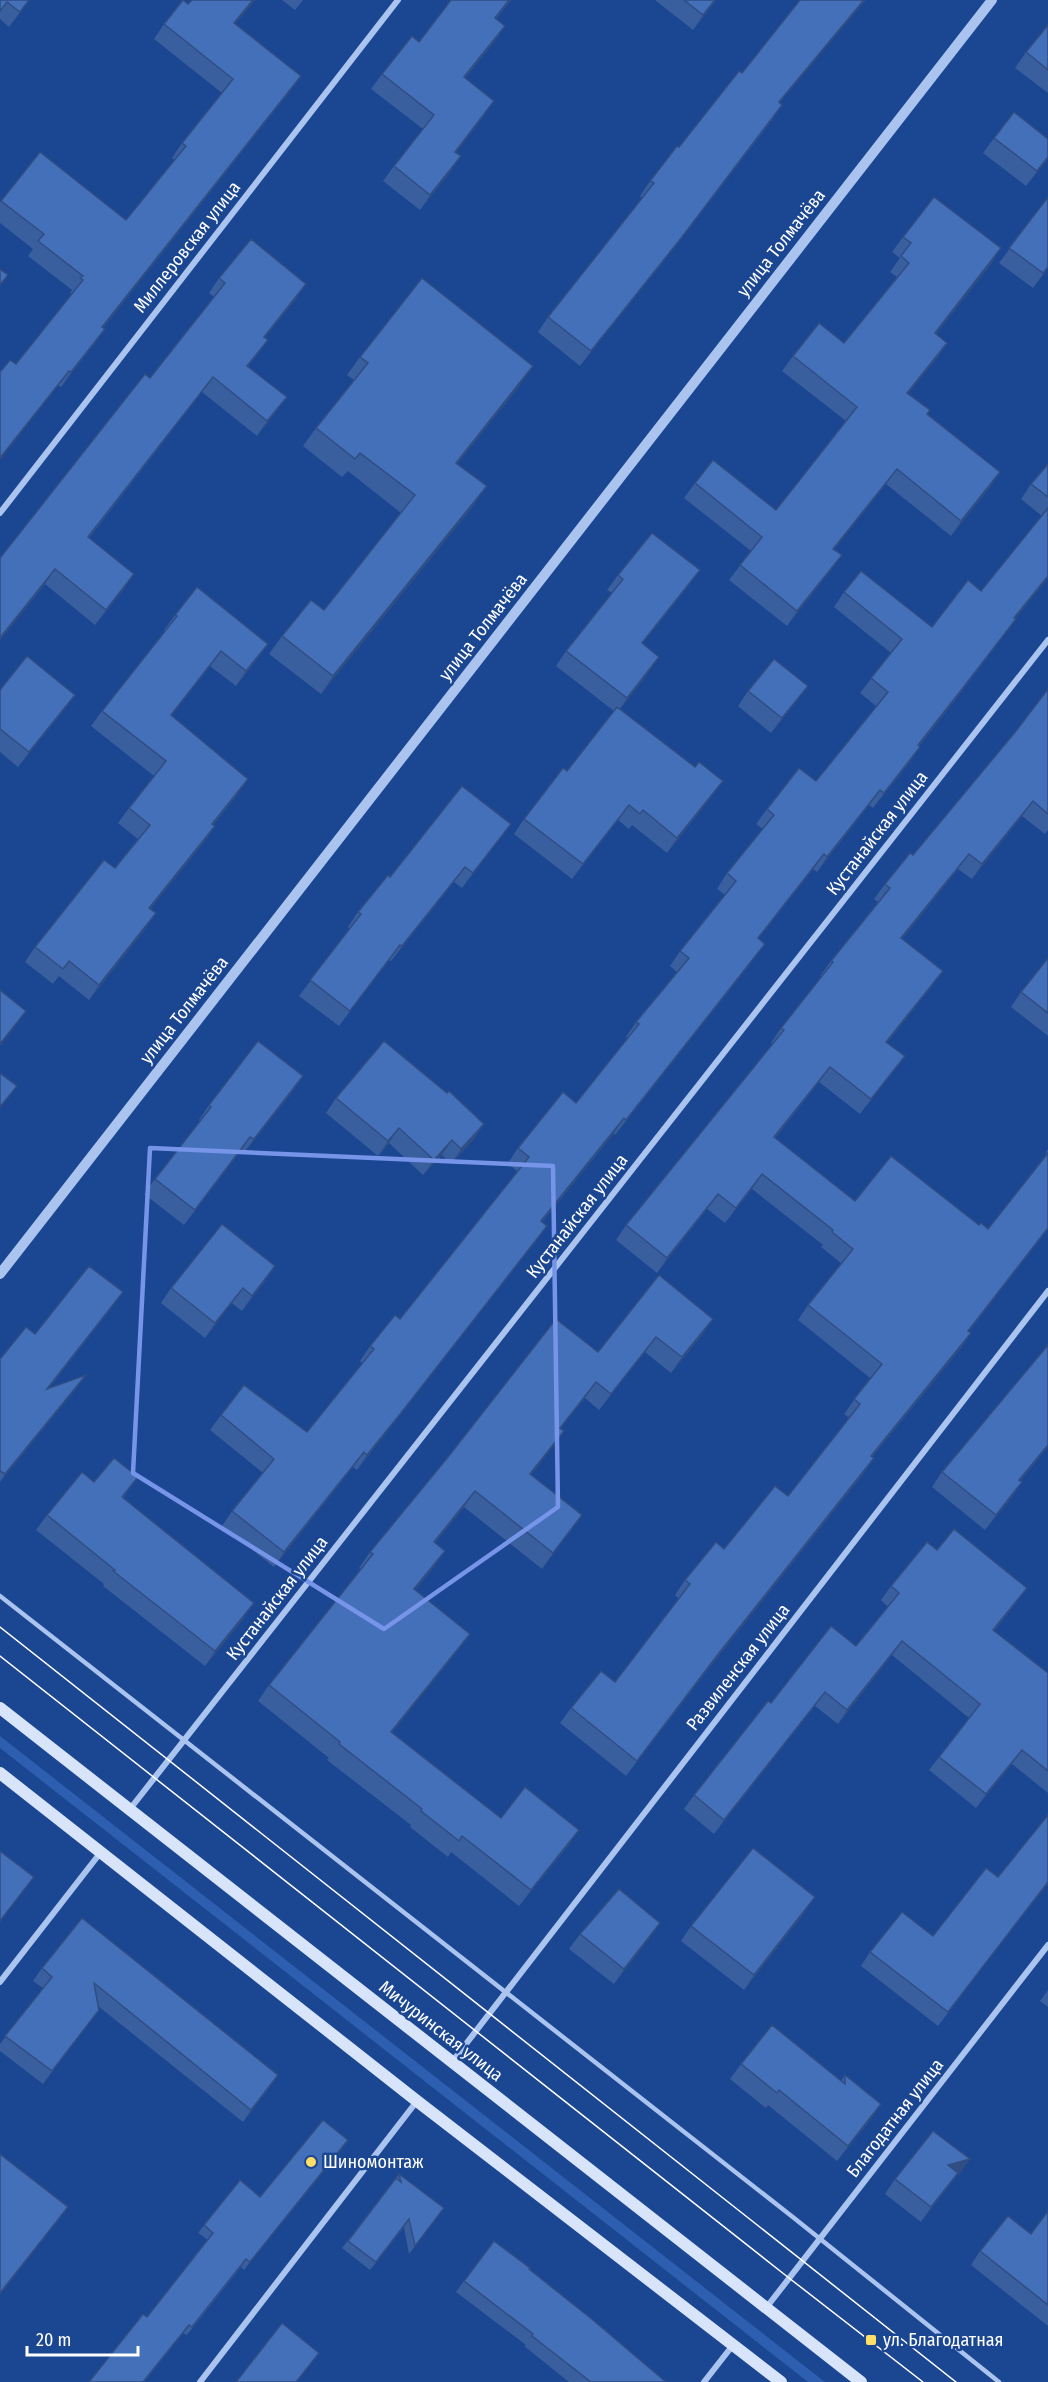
<svg xmlns="http://www.w3.org/2000/svg" width="1048" height="2382" font-family="'Fira Sans Condensed',sans-serif">
	<rect width="100%" height="100%" fill="#1b4691"/>
	<polygon fill="#2d5eaf" points="0,1736 825,2382 808,2382 0,1748"/>
	<g fill="none" stroke-linecap="round" stroke-linejoin="round">
		<polyline stroke="#aac4ef" stroke-width="4.5" points="0,1596 794,2218 999,2382"/>
		<g stroke="#aac4ef" stroke-width="6">
			<polyline points="0,513 398,0"/>
			<polyline points="130,1809 1048,640"/>
			<polyline points="0,1982 101,1852"/>
			<polyline points="452,2062 1048,1291"/>
			<polyline points="766,2308 1048,1945"/>
			<polyline points="200,2382 417,2101"/>
			<polyline points="704,2382 733,2345"/>
		</g>
		<polyline stroke="#aac4ef" stroke-width="10" points="0,1274 992,0"/>
		<g stroke="#d8e4fa" stroke-width="12">
			<polyline points="0,1708 861,2382"/>
			<polyline points="0,1773 417,2101 781,2382"/>
		</g>
		<g stroke="#fff" stroke-width="1.5">
			<polyline points="0,1627 956,2382"/>
			<polyline points="0,1656 789,2278 923,2382"/>
		</g>
	</g>
	<g fill="#3a5f9f">
		<polygon points="0,0 30,0 9,27 0,19"/>
		<polygon points="192,0 255,0 235,24 290,91 103,328 105,329 94,344 61,387 16,364 72,294 70,293 72,290 28,256 33,249 0,223 0,202 40,152 126,220 175,160 172,158 182,143 222,93 154,39 164,24 188,4"/>
		<polygon points="282,0 303,0 295,10"/>
		<polygon points="451,0 511,0 496,19 505,26 495,41 465,78 484,116 456,152 461,156 451,171 420,210 383,181 394,166 423,129 371,89 382,74 419,42"/>
		<polygon points="655,0 716,0 693,30"/>
		<polygon points="1048,25 1048,93 1015,68 1026,52"/>
		<polygon points="780,103 782,105 772,120 671,252 580,366 538,332 548,317 642,198 640,196 650,181 679,147"/>
		<polygon points="994,138 1048,139 1048,159 1026,186 983,153"/>
		<polygon points="1048,197 1048,268 1033,288 999,263"/>
		<polygon points="903,237 1001,248 991,264 936,334 947,343 937,358 908,393 927,414 1000,472 990,487 951,536 886,484 834,549 842,555 831,570 787,626 729,580 751,551 684,498 695,483 776,510 846,421 782,371 793,356 844,343 897,277 890,272 900,258 892,252"/>
		<polygon points="219,278 296,299 265,337 257,355 248,366 287,397 257,436 202,392 89,538 124,589 95,625 45,584 0,640 0,558 150,378 214,297 209,293"/>
		<polygon points="360,357 521,384 457,464 474,505 321,694 269,654 282,636 324,610 401,513 348,471 342,477 303,446 316,428 354,380 347,375"/>
		<polygon points="1048,464 1048,578 1015,618 1005,634 949,708 919,746 910,762 873,808 869,805 817,872 813,869 758,939 754,959 615,1135 614,1133 542,1222 547,1226 536,1241 390,1428 357,1470 353,1467 274,1567 222,1526 232,1511 263,1473 210,1430 221,1415 307,1432 362,1363 360,1361 370,1346 400,1319 518,1172 508,1163 518,1148 576,1103 628,1039 626,1037 636,1022 677,972 670,966 680,951 725,895 717,889 727,873 763,829 756,824 767,809 816,781 876,706 860,693 891,653 834,607 844,592 932,627 981,591 1042,516 1021,499 1031,484"/>
		<polygon points="618,575 689,585 642,644 649,672 620,709 712,796 667,853 632,825 629,829 618,820 572,879 514,834 524,819 567,771 614,711 556,666 566,651 612,593 607,590"/>
		<polygon points="175,615 257,659 236,686 210,666 171,716 238,794 213,825 215,826 205,841 150,909 146,928 89,1000 59,976 53,984 25,962 35,947 115,868 138,839 118,823 129,808 154,776 91,726 102,711 165,631 164,630"/>
		<polygon points="1048,689 1048,830 1045,834 1022,816 972,879 958,869 902,939 932,986 887,1043 905,1056 894,1071 860,1114 819,1082 775,1138 855,1201 979,1225 988,1229 1047,1153 1046,1152 1048,1149 1048,1229 969,1331 971,1333 961,1348 872,1457 874,1458 864,1473 709,1668 626,1776 560,1723 571,1708 615,1682 679,1599 675,1595 685,1580 724,1549 788,1496 849,1418 844,1414 870,1378 798,1320 808,1305 841,1263 821,1247 823,1245 752,1189 725,1223 707,1209 657,1273 616,1240 626,1225 772,1044 771,1043 781,1028 822,977 820,976 831,961 878,902 874,899 885,884 913,855 1016,731"/>
		<polygon points="0,690 75,695 64,710 18,767 0,752"/>
		<polygon points="748,691 797,701 771,733 738,706"/>
		<polygon points="511,824 462,888 454,882 391,961 389,960 339,1026 299,996 350,929 348,927 358,912 390,877"/>
		<polygon points="1048,958 1048,1036 1011,1007 1021,992"/>
		<polygon points="303,1076 293,1091 243,1154 240,1152 184,1225 144,1194 155,1179 200,1121 199,1120 209,1105"/>
		<polygon points="336,1098 484,1124 473,1140 451,1164 442,1155 423,1175 389,1143 378,1156 326,1113"/>
		<polygon points="275,1266 265,1281 242,1311 232,1303 205,1338 161,1303 171,1288"/>
		<polygon points="112,1307 49,1388 86,1375 75,1390 0,1482 0,1359 35,1334"/>
		<polygon points="713,1319 702,1335 671,1373 645,1352 599,1410 585,1398 560,1429 564,1431 531,1475 582,1515 542,1569 464,1507 435,1543 434,1567 415,1590 470,1634 459,1649 392,1732 501,1818 579,1830 568,1846 519,1906 451,1852 448,1857 410,1827 411,1825 327,1760 329,1758 258,1701 269,1685 361,1569 359,1568 370,1552 598,1352"/>
		<polygon points="1048,1345 1048,1447 1020,1481 1022,1482 1012,1497 985,1530 932,1487 942,1472"/>
		<polygon points="94,1482 127,1492 123,1498 244,1618 205,1666 103,1586 104,1584 36,1530 47,1515"/>
		<polygon points="937,1550 1017,1602 994,1631 1048,1673 1048,1793 1012,1764 976,1808 929,1770 969,1718 892,1655 838,1724 815,1706 714,1834 684,1809 694,1795 771,1703 856,1646 888,1607 881,1600 891,1586"/>
		<polygon points="1048,1815 1048,1884 1021,1917 938,2026 861,1966 870,1952 933,1936 998,1877"/>
		<polygon points="805,1912 744,1990 681,1941 691,1926"/>
		<polygon points="82,1918 270,2087 243,2122 98,2006 99,2010 90,2022 43,2084 0,2051 0,2044 43,1988 33,1981 42,1968"/>
		<polygon points="660,1923 614,1984 569,1949 580,1934"/>
		<polygon points="1048,1990 1048,2007 1040,2001"/>
		<polygon points="741,2064 841,2081 845,2075 881,2104 871,2119 837,2161 768,2105 766,2108 730,2079"/>
		<polygon points="348,2140 244,2270 241,2267 187,2335 183,2333 144,2382 89,2382 147,2317 208,2240 198,2233 204,2225 260,2197"/>
		<polygon points="970,2159 959,2174 957,2175 921,2222 885,2194 895,2179"/>
		<polygon points="399,2174 444,2208 409,2254 404,2227 370,2270 342,2248"/>
		<polygon points="1048,2211 1048,2326 971,2265 980,2251 1031,2234"/>
		<polygon points="529,2269 666,2382 569,2382 524,2346 526,2345 456,2292 464,2281"/>
	</g>
	<g fill="#304e82">
		<polygon points="29,0 30,0 9,27 20,12"/>
		<polygon points="253,0 255,0 224,38 234,23"/>
		<polygon points="509,0 511,0 484,33 495,18"/>
		<polygon points="715,0 716,0 693,30 703,15"/>
		<polygon points="864,0 866,0 768,117 779,102"/>
		<polygon points="505,26 495,41 453,92 464,77"/>
		<polygon points="301,76 290,91 92,342 102,327"/>
		<polygon points="494,101 484,116 445,167 455,152"/>
		<polygon points="782,105 671,252 580,366 591,351"/>
		<polygon points="461,156 451,171 420,210 430,195"/>
		<polygon points="1048,157 1048,159 1026,186 1037,171"/>
		<polygon points="1001,248 991,264 925,348 935,333"/>
		<polygon points="1048,267 1048,268 1033,288"/>
		<polygon points="306,284 296,299 253,352 264,337"/>
		<polygon points="105,329 94,344 61,387 71,372"/>
		<polygon points="268,340 257,355 237,381 247,366"/>
		<polygon points="947,343 937,358 897,408 907,393"/>
		<polygon points="533,366 521,384 444,481 456,463"/>
		<polygon points="69,371 59,385 0,460 0,458"/>
		<polygon points="213,377 202,392 77,552 88,537"/>
		<polygon points="287,397 276,412 257,436 267,421"/>
		<polygon points="897,469 886,484 823,564 833,549"/>
		<polygon points="1000,472 990,487 951,536 961,521"/>
		<polygon points="487,486 474,505 321,694 333,676"/>
		<polygon points="842,555 831,570 787,626 797,611"/>
		<polygon points="55,569 45,584 0,640 0,638"/>
		<polygon points="700,570 689,585 631,658 642,643"/>
		<polygon points="134,574 124,589 95,625 106,610"/>
		<polygon points="1048,576 1048,578 1004,633 1014,618"/>
		<polygon points="1016,619 949,708 907,760 918,745"/>
		<polygon points="268,644 257,659 236,686 246,671"/>
		<polygon points="221,651 210,666 160,730 171,715"/>
		<polygon points="659,657 649,672 617,713 627,698"/>
		<polygon points="808,686 797,701 771,733 782,718"/>
		<polygon points="75,695 64,710 18,767 29,752"/>
		<polygon points="920,747 910,762 873,808 884,793"/>
		<polygon points="248,779 238,794 201,839 212,824"/>
		<polygon points="723,781 712,796 667,853 677,838"/>
		<polygon points="880,790 869,805 817,872 827,857"/>
		<polygon points="1033,801 1022,816 972,879 982,864"/>
		<polygon points="629,805 618,820 572,879 583,864"/>
		<polygon points="511,824 500,839 462,888 473,873"/>
		<polygon points="215,826 205,841 139,923 149,908"/>
		<polygon points="824,854 813,869 747,953 758,938"/>
		<polygon points="969,854 958,869 891,953 901,938"/>
		<polygon points="465,867 454,882 391,961 402,946"/>
		<polygon points="156,913 146,928 89,1000 99,985"/>
		<polygon points="765,944 754,959 615,1135 626,1120"/>
		<polygon points="400,945 389,960 339,1026 350,1011"/>
		<polygon points="943,971 932,986 876,1057 886,1042"/>
		<polygon points="26,1011 16,1026 0,1046 0,1044"/>
		<polygon points="905,1056 894,1071 860,1114 871,1099"/>
		<polygon points="830,1067 819,1082 763,1152 774,1137"/>
		<polygon points="303,1076 293,1091 243,1154 254,1139"/>
		<polygon points="624,1118 614,1133 530,1236 541,1221"/>
		<polygon points="484,1124 473,1140 451,1164 461,1149"/>
		<polygon points="399,1128 389,1143 378,1156 388,1141"/>
		<polygon points="250,1137 240,1152 184,1225 195,1210"/>
		<polygon points="452,1140 442,1155 423,1175 434,1160"/>
		<polygon points="762,1174 752,1189 725,1223 736,1208"/>
		<polygon points="718,1194 707,1209 657,1273 667,1258"/>
		<polygon points="547,1226 536,1241 357,1470 367,1455"/>
		<polygon points="1048,1228 1048,1229 958,1346 968,1331"/>
		<polygon points="275,1266 265,1281 242,1311 252,1296"/>
		<polygon points="243,1288 232,1303 205,1338 215,1323"/>
		<polygon points="123,1292 112,1307 36,1404 47,1389"/>
		<polygon points="713,1319 702,1335 671,1373 682,1357"/>
		<polygon points="971,1333 961,1348 860,1471 871,1456"/>
		<polygon points="656,1337 645,1352 599,1410 611,1394"/>
		<polygon points="86,1375 75,1390 0,1482 5,1474"/>
		<polygon points="596,1382 585,1398 548,1444 560,1428"/>
		<polygon points="564,1431 553,1447 519,1490 530,1474"/>
		<polygon points="1048,1445 1048,1447 1008,1495 1019,1480"/>
		<polygon points="364,1452 353,1467 274,1567 284,1552"/>
		<polygon points="874,1458 864,1473 709,1668 626,1776 719,1653"/>
		<polygon points="1022,1482 1012,1497 985,1530 996,1515"/>
		<polygon points="475,1491 464,1507 423,1558 434,1542"/>
		<polygon points="582,1515 571,1531 542,1569 553,1553"/>
		<polygon points="445,1551 434,1567 403,1605 414,1589"/>
		<polygon points="1027,1588 1017,1602 983,1644 993,1630"/>
		<polygon points="254,1603 244,1618 205,1666 215,1651"/>
		<polygon points="470,1634 459,1649 380,1748 391,1732"/>
		<polygon points="902,1641 892,1655 838,1724 847,1710"/>
		<polygon points="825,1692 815,1706 714,1834 724,1820"/>
		<polygon points="1022,1750 1012,1764 976,1808 986,1794"/>
		<polygon points="579,1830 568,1846 519,1906 531,1890"/>
		<polygon points="1048,1882 1048,1884 1021,1917 938,2026 1031,1903"/>
		<polygon points="815,1897 805,1912 744,1990 754,1975"/>
		<polygon points="660,1923 650,1938 614,1984 624,1969"/>
		<polygon points="99,2010 90,2022 43,2084 52,2071"/>
		<polygon points="278,2075 270,2087 243,2122 251,2110"/>
		<polygon points="881,2104 871,2119 837,2161 848,2146"/>
		<polygon points="348,2140 343,2148 244,2270 250,2262"/>
		<polygon points="970,2159 959,2174 957,2175 921,2222 931,2207 948,2165"/>
		<polygon points="68,2207 57,2222 0,2295 0,2293"/>
	</g>
	<g fill="#446fb9" stroke="#304e82" stroke-width="1.5">
		<polygon points="0,0 29,0 20,12 7,2 0,11"/>
		<polygon points="183,0 188,4 192,0 253,0 234,23 301,76 102,327 105,329 71,372 69,371 0,458 0,372 10,360 16,364 83,280 80,278 83,276 38,241 44,234 1,201 40,152 126,220 186,146 182,143 233,79 164,24"/>
		<polygon points="451,0 509,0 495,18 505,26 464,77 494,101 455,152 461,156 430,195 394,166 434,115 382,74 412,36 419,42"/>
		<polygon points="684,0 715,0 703,15"/>
		<polygon points="800,0 864,0 779,102 782,105 682,237 591,351 548,317 654,183 650,181 677,146 679,147 739,71 742,73"/>
		<polygon points="1048,25 1048,70 1026,52"/>
		<polygon points="1014,112 1048,139 1048,157 1037,171 994,138"/>
		<polygon points="934,197 1001,248 935,333 947,343 907,393 930,410 927,414 1000,472 961,521 897,469 833,549 842,555 797,611 740,565 762,537 695,483 713,460 776,510 857,407 793,356 819,323 844,343 909,263 901,256 911,243 903,237"/>
		<polygon points="1048,197 1048,267 1043,273 1009,248"/>
		<polygon points="251,239 306,284 264,337 268,340 247,366 287,397 267,421 213,377 88,537 134,574 106,610 55,569 0,638 0,558 145,374 150,378 225,283 219,278"/>
		<polygon points="0,269 8,275 0,285"/>
		<polygon points="422,278 533,366 456,463 487,486 333,676 282,636 311,600 324,610 415,495 360,453 355,459 316,428 368,363 360,357"/>
		<polygon points="1048,464 1048,497 1031,484"/>
		<polygon points="1048,508 1048,576 1014,618 1016,619 959,693 918,745 920,747 884,793 880,790 827,857 824,854 758,938 765,944 626,1120 624,1118 541,1221 547,1226 401,1413 367,1455 364,1452 284,1552 232,1511 274,1459 221,1415 244,1385 307,1432 374,1349 370,1346 395,1315 400,1319 529,1157 518,1148 563,1092 576,1103 639,1024 636,1022 689,958 680,951 736,881 727,873 774,815 767,809 799,768 816,781 888,692 871,678 902,639 844,592 861,571 932,627 968,580 981,591"/>
		<polygon points="652,533 700,570 642,643 659,657 627,698 566,651 623,579 618,575"/>
		<polygon points="197,587 268,644 246,671 221,651 171,715 248,779 212,824 215,826 149,908 156,913 99,985 69,961 63,969 35,947 104,860 115,868 150,825 129,808 166,761 102,711 177,616 175,615"/>
		<polygon points="27,656 75,695 29,752 0,729 0,690"/>
		<polygon points="774,659 808,686 782,718 748,691"/>
		<polygon points="1048,689 1048,814 1033,801 982,864 969,854 901,938 943,971 886,1042 905,1056 871,1099 830,1067 774,1137 855,1201 891,1156 979,1225 981,1223 988,1229 1048,1153 1048,1228 968,1331 971,1333 871,1456 874,1458 719,1653 637,1761 571,1708 601,1671 615,1682 690,1584 685,1580 716,1542 724,1549 775,1486 788,1496 860,1404 854,1399 882,1364 808,1305 853,1249 832,1232 833,1230 762,1174 736,1208 718,1194 667,1258 626,1225 784,1030 781,1028 833,962 831,961 890,888 885,884 910,853 913,855 1016,731"/>
		<polygon points="617,707 695,767 699,762 723,781 677,838 643,810 640,814 629,805 583,864 524,819 563,768 567,771"/>
		<polygon points="462,786 511,824 473,873 465,867 402,946 400,945 350,1011 310,980 361,914 358,912 388,875 390,877"/>
		<polygon points="1048,958 1048,1013 1021,992"/>
		<polygon points="0,990 26,1011 0,1044"/>
		<polygon points="258,1041 303,1076 254,1139 250,1137 195,1210 155,1179 211,1107 209,1105"/>
		<polygon points="384,1041 447,1093 449,1091 484,1124 461,1149 452,1140 434,1160 399,1128 388,1141 336,1098"/>
		<polygon points="0,1073 17,1086 0,1107"/>
		<polygon points="222,1224 275,1266 252,1296 243,1288 215,1323 171,1288"/>
		<polygon points="89,1266 123,1292 47,1389 86,1375 5,1474 0,1471 0,1359 26,1327 35,1334"/>
		<polygon points="659,1275 713,1319 682,1357 656,1337 611,1394 596,1382 560,1428 564,1431 530,1474 582,1515 553,1553 475,1491 434,1542 445,1551 414,1589 470,1634 391,1732 501,1818 525,1787 579,1830 531,1890 462,1836 459,1841 421,1811 422,1809 339,1744 340,1742 269,1685 373,1554 370,1552 448,1457 556,1319 598,1352"/>
		<polygon points="1048,1345 1048,1445 1019,1480 1022,1482 996,1515 942,1472"/>
		<polygon points="114,1458 138,1477 122,1497 254,1603 215,1651 113,1571 115,1570 47,1515 82,1472 94,1482"/>
		<polygon points="954,1529 1027,1588 993,1630 1048,1673 1048,1771 1022,1750 986,1794 939,1757 980,1704 902,1641 847,1710 825,1692 724,1820 694,1795 768,1701 771,1703 831,1626 856,1646 899,1593 891,1586 927,1542 937,1550"/>
		<polygon points="1048,1815 1048,1882 948,2012 870,1952 902,1912 933,1936 986,1868 998,1877"/>
		<polygon points="753,1848 815,1897 754,1975 691,1926"/>
		<polygon points="0,1851 34,1877 0,1921"/>
		<polygon points="619,1889 660,1923 624,1969 580,1934"/>
		<polygon points="82,1918 278,2075 251,2110 94,1983 99,2010 52,2071 5,2036 52,1977 42,1968"/>
		<polygon points="772,2025 845,2084 845,2075 881,2104 848,2146 779,2090 777,2093 741,2064"/>
		<polygon points="323,2120 348,2140 250,2262 246,2259 192,2327 189,2325 143,2382 89,2382 143,2314 147,2317 213,2233 204,2225 240,2180 260,2197"/>
		<polygon points="933,2131 970,2159 948,2165 958,2173 931,2207 895,2179"/>
		<polygon points="0,2154 68,2207 0,2293"/>
		<polygon points="399,2174 444,2208 415,2246 409,2219 376,2262 348,2241 396,2178 401,2182"/>
		<polygon points="1048,2211 1048,2305 980,2251 1008,2216 1031,2234"/>
		<polygon points="494,2241 530,2268 529,2269 593,2320 666,2382 591,2382 532,2336 533,2334 464,2281"/>
		<polygon points="282,2323 319,2353 296,2382 236,2382"/>
	</g>
	<path fill="none" stroke="#7795e8" stroke-width="4.5" stroke-linejoin="round" d="M150,1148L553,1166L558,1507L384,1629L133,1473Z"/>
	<g fill="#ffdf68" stroke="#1b4691" stroke-width="2">
		<circle cx="311" cy="2162" r="6"/>
		<rect x="865" y="2334" width="12" height="12" rx="3"/>
	</g>
	<g text-anchor="middle" dominant-baseline="central" stroke-width="5" stroke-linejoin="round" paint-order="stroke">
		<g font-size="18" fill="#fff" stroke="#1b4691">
			<text transform="translate(781 243) rotate(-52)">улица Толмачёва</text>
			<text transform="translate(187 247) rotate(-52)">Миллеровская улица</text>
			<text transform="translate(483 627) rotate(-52)">улица Толмачёва</text>
			<text transform="translate(877 833) rotate(-52)">Кустанайская улица</text>
			<text transform="translate(184 1010) rotate(-52)">улица Толмачёва</text>
			<text transform="translate(577 1216) rotate(-52)">Кустанайская улица</text>
			<text transform="translate(277 1598) rotate(-52)">Кустанайская улица</text>
			<text transform="translate(738 1667) rotate(-52)">Развиленская улица</text>
			<text transform="translate(441 2031) rotate(38)">Мичуринская улица</text>
			<text transform="translate(895 2118) rotate(-52)">Благодатная улица</text>
		</g>
		<g font-size="18" fill="#fff" stroke="#1b4691" text-anchor="start">
			<text x="323" y="2162">Шиномонтаж</text>
			<text x="883" y="2340">ул. Благодатная</text>
		</g>
	</g>
	<path d="M27 2346v9h111v-9" fill="none" stroke="#ffffff" stroke-width="3"/>
	<text x="36" y="2346" font-size="18" fill="#ffffff" stroke="#1b4691" stroke-width="4.5" paint-order="stroke">20 m</text>
</svg>
